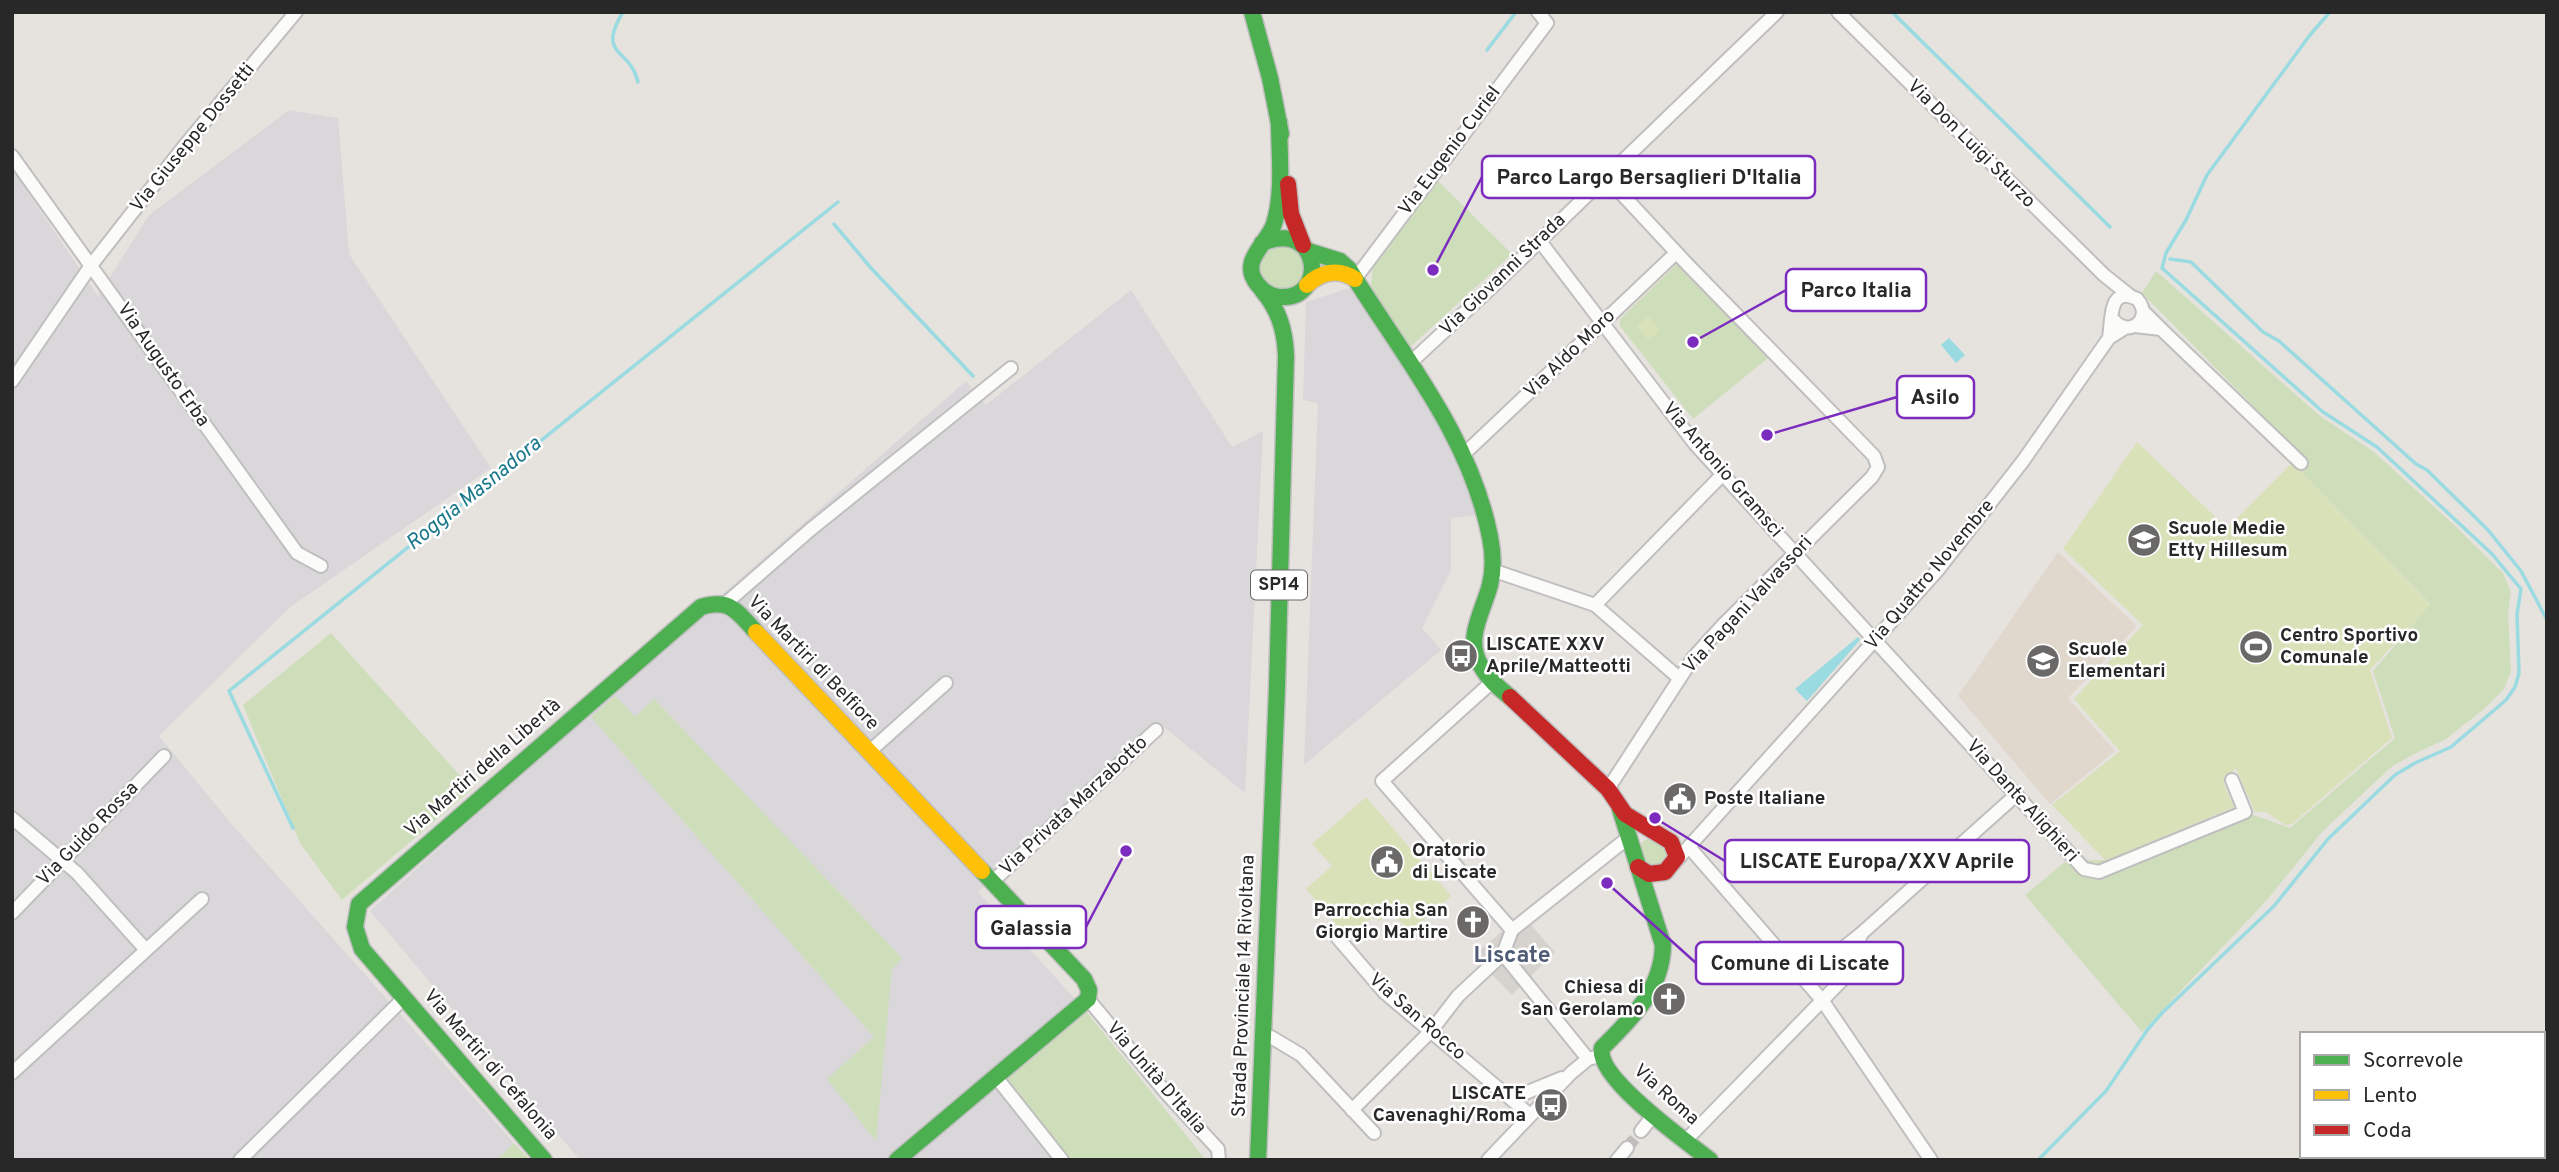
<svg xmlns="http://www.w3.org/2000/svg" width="2559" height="1172" font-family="Overpass,sans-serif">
	<rect width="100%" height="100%" fill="#e6e2de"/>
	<g fill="#d9d7d9">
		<polygon points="289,110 338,118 349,254 491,468 289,608 159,736 230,822 514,1143 497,1160 12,1160 12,169 98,296 149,215"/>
		<polygon points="1349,288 1427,400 1466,473 1477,515 1451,518 1451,570 1422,628 1441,650 1304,765 1318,403 1303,400 1306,302"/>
		<polygon points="1131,290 1232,447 1263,431 1245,793 1159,723 978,892 1085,1010 1004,1078 1069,1160 580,1160 370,911 686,626 966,381 986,405"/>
	</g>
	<polygon fill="#e0d7cd" points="2058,552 2137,626 2068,698 2115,751 2050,804 1958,696"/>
	<g fill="#cfdeba">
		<polygon points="1437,180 1512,254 1409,348 1375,297 1371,285 1373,263"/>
		<circle cx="1282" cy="267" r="22"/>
		<polygon points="1677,264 1768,358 1693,419 1620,326 1620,319"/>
		<polygon points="2156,271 2320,416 2374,452 2453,524 2503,573 2511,592 2508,614 2511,672 2504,689 2484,709 2446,739 2412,755 2390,768 2322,832 2267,900 2142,1032 2025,895 2066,861 2104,860 2234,808 2290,828 2395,738 2373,671 2430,604 2292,463 2302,456 2142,293"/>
		<polygon points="331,633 472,789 342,900 300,843 243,705"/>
		<polygon points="615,696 635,717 654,699 902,958 892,969 876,1141 827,1079 874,1037 591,717"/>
		<polygon points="1653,838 1669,850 1669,860 1661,868 1646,867 1640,847 1644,840"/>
		<polygon points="1850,948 1848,965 1822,987 1814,976"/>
		<polygon points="1085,1010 1206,1160 1069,1160 1004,1078"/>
		<polygon points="514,1143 530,1160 497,1160"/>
	</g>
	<g fill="#d9e1b8">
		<polygon points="1649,316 1660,330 1648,340 1637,326"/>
		<polygon points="2137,442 2227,528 2292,463 2430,605 2370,670 2392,738 2292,824 2285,825 2266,812 2255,812 2236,768 2223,782 2234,807 2105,860 2052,805 2120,751 2074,699 2143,625 2063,549"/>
		<polygon points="1366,797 1451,896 1409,932 1391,910 1379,921 1374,916 1348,938 1306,889 1332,866 1312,844"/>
	</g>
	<polygon fill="#d6d2ce" points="1521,914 1555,952 1512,995 1474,956"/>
	<g fill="#99dbe1">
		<polygon points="1949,338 1965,355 1956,363 1941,345"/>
		<polygon points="1858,637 1860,640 1807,701 1795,689"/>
	</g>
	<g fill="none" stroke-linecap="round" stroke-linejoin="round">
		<g stroke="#99dbe1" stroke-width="3.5">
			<path d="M623,12C596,57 630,47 638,82"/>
			<polyline points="1892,12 2110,227"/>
			<polyline points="1487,50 1516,12"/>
			<polyline points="834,224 871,268 973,376"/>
			<polyline points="2170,259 2191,262 2263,332 2279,341 2416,464 2427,470 2488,530 2521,571 2547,620"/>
			<polyline points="293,828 229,691 838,202"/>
			<polyline points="2038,1160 2106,1091 2148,1029 2162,1013 2274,906 2328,839 2395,775 2415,763 2451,747 2506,700 2515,687 2519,673 2517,614 2521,589 2492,554 2377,447 2323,412 2162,268 2166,253 2186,220 2207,175 2310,35 2330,12"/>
		</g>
		<polyline stroke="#c0bdba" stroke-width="12" stroke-dasharray="12 6" stroke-linecap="butt" points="1627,1148 1641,1131"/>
		<g stroke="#c0bfbf" stroke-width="16">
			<g id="street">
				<polyline points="1838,12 2104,275 2129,295"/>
				<polyline points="12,156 297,553 321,566"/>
				<polyline points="1606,177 1688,265 1874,456 1878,467 1872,477 1723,625 1693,658 1608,789"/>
				<polyline points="1539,240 1695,444 2084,869 2099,872 2245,812 2232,780"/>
				<polyline points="1355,279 1547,23 1538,12"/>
				<path d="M2112,318C2127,340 2155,319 2137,299C2108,285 2112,320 2109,338L2125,328"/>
				<polyline points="2135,326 2161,329 2144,312"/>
				<polyline points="2161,329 2301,463"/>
				<polyline points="1410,363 1493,286 1777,12"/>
				<polyline points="12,381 92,264 186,144 296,12"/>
				<polyline points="1464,454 1676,253"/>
				<polyline points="1492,570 1595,605 1679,678"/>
				<polyline points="725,604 810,530 1011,368"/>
				<polyline points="1595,605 1722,475"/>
				<polyline points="1492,682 1382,781 1512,930"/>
				<polyline points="869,752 946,683"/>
				<polyline points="12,818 77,873 146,950"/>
				<polyline points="1690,848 1822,1000 1931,1160"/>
				<polyline points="1675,862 1937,571 2023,461 2109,338"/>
				<polyline points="992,882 1156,730"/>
				<polyline points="12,913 164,756"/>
				<polyline points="1512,930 1629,837"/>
				<polyline points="1337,937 1385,993 1530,1115"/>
				<polyline points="1503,954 1588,1059"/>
				<polyline points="1800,974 1817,969 1862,933 2016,795"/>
				<polyline points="1088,999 1167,1094 1218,1149 1219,1160"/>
				<polyline points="1271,1037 1301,1055 1374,1133"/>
				<polyline points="12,1073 202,899"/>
				<polyline points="996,1077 1062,1160"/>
				<polyline points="1503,1092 1523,1094 1562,1078"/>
				<polyline points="1352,1110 1431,1031 1458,996 1503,954 1512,930"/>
				<polyline points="1641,1131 1653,1116"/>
				<polyline points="1685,1141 1851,971 1861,934"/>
				<polyline points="240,1160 405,997"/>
				<polyline points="1488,1160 1571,1073 1588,1059 1600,1056"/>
				<polyline points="1617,1160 1627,1148"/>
			</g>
		</g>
		<g stroke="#c0bfbf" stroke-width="19">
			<g id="fast">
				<polyline points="1252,12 1270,78 1281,134"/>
				<path d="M1262,243C1321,218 1328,300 1281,297C1273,297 1264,292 1258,285C1238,261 1267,245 1274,224C1284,192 1279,154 1279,122"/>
				<path d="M1308,251L1340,261L1349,269C1402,355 1470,435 1490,537C1493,552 1494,569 1490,585C1483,612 1464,639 1481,666C1488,679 1499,688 1510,697"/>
				<path d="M1620,809L1663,945C1662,990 1632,1018 1602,1048C1595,1077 1687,1142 1710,1160"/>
				<path d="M544,1160L362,949L355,927L359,904L701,607C731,598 737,612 756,632"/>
				<polyline points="897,1160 1088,999 1089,990 1084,979 982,871"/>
				<path d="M1258,1160L1277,688L1286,356C1285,330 1279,310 1262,290"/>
			</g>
		</g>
		<g stroke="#c0bfbf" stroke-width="19">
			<g id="slow">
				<path d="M1307,285C1321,272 1338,268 1355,279"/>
				<polyline points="756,632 982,871"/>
			</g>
		</g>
		<g stroke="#c0bfbf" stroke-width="19">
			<g id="jam">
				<polyline points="1288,184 1291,214 1303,245"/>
				<polyline points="1510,697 1608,789 1625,814 1671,842 1677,857 1665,872 1649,874 1638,867"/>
			</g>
		</g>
		<use href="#street" stroke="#fbfbfa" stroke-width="12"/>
		<use href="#fast" stroke="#4caf50" stroke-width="16"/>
		<use href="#slow" stroke="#ffc107" stroke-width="16"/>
		<use href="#jam" stroke="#c62828" stroke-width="16"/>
	</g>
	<defs>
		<g id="school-disc" transform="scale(1.75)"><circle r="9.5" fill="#6a6968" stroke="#fff"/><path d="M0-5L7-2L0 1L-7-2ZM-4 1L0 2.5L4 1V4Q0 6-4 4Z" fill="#fff"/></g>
		<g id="stadium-disc" transform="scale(1.75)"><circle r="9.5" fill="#6a6968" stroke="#fff"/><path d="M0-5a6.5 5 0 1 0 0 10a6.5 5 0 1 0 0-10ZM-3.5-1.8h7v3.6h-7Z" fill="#fff"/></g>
		<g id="bus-disc" transform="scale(1.75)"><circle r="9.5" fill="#6a6968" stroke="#fff"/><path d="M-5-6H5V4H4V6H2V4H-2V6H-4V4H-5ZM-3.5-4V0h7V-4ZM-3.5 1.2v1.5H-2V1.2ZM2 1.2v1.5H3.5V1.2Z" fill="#fff"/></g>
		<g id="civic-disc" transform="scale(1.75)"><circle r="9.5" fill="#6a6968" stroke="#fff"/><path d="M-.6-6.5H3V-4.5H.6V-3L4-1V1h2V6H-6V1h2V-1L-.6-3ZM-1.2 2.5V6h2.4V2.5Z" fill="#fff"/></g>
		<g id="church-disc" transform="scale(1.75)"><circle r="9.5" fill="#6a6968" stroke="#fff"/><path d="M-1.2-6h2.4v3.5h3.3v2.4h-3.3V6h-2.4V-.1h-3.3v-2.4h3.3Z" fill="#fff"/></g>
	</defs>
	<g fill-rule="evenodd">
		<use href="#school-disc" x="2144" y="540"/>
		<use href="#stadium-disc" x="2256" y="647"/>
		<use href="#bus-disc" x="1461" y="656"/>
		<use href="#school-disc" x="2043" y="661"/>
		<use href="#civic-disc" x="1680" y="799"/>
		<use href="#civic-disc" x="1387" y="862"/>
		<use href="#church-disc" x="1473" y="922"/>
		<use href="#church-disc" x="1669" y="999"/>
		<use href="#bus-disc" x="1551" y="1105"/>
	</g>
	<g text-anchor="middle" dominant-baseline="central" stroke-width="5" stroke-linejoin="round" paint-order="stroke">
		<rect fill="#fff" stroke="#686868" stroke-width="2" x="1251" y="570.5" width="56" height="29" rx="5"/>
		<g font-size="18" font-weight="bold" fill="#282828">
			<text x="1279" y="585">SP14</text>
		</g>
		<g font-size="19" fill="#282828" stroke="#fff">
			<text transform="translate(193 138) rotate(-51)">Via Giuseppe Dossetti</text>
			<text transform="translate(1971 144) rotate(45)">Via Don Luigi Sturzo</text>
			<text transform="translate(1450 151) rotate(-53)">Via Eugenio Curiel</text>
			<text transform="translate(1503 275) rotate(-44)">Via Giovanni Strada</text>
			<text transform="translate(1570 354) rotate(-44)">Via Aldo Moro</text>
			<text transform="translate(163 365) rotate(55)">Via Augusto Erba</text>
			<text transform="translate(1722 470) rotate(49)">Via Antonio Gramsci</text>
			<text transform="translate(1930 575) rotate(-50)">Via Quattro Novembre</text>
			<text transform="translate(1748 605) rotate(-47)">Via Pagani Valvassori</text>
			<text transform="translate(813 663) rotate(46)">Via Martiri di Belfiore</text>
			<text transform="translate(483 768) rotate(-41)">Via Martiri della Libertà</text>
			<text transform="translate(2022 801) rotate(48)">Via Dante Alighieri</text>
			<text transform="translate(1074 806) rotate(-43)">Via Privata Marzabotto</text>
			<text transform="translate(88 834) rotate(-46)">Via Guido Rossa</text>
			<text transform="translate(1244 986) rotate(-88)">Strada Provinciale 14 Rivoltana</text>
			<text transform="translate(1417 1017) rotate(41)">Via San Rocco</text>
			<text transform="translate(490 1065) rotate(49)">Via Martiri di Cefalonia</text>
			<text transform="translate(1156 1078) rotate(49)">Via Unità D'Italia</text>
			<text transform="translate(1666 1095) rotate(42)">Via Roma</text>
		</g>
		<g font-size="19" font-weight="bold" fill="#282828" stroke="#fff" text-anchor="start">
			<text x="2168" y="529">Scuole Medie<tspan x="2168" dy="22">Etty Hillesum</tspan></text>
			<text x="2280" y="636">Centro Sportivo<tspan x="2280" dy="22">Comunale</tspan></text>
			<text x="1486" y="645">LISCATE XXV<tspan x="1486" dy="22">Aprile/Matteotti</tspan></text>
			<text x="2068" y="650">Scuole<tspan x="2068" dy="22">Elementari</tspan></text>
			<text x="1704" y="799">Poste Italiane</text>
			<text x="1412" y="851">Oratorio<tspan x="1412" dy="22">di Liscate</tspan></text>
			<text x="1448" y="911" text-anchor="end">Parrocchia San<tspan x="1448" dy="22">Giorgio Martire</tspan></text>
			<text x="1644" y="988" text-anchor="end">Chiesa di<tspan x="1644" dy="22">San Gerolamo</tspan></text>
			<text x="1526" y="1094" text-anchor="end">LISCATE<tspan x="1526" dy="22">Cavenaghi/Roma</tspan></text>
		</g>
		<g font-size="21" font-style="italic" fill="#1a788a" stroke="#fff">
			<text transform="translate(474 494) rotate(-39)">Roggia Masnadora</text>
		</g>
		<g font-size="23" font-weight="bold" fill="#4e5b74" stroke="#fff">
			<text x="1512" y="956">Liscate</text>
		</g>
	</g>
	<path fill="none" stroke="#7b2cbf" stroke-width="2.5" d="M1433 270L1482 177M1693 342L1786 290M1767 435L1897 397M1655 818L1725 861M1126 851L1086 927M1607 883L1696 963"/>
	<g fill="#7b2cbf" stroke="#fff" stroke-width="2.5">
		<circle cx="1433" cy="270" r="7"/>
		<circle cx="1693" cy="342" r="7"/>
		<circle cx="1767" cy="435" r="7"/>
		<circle cx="1655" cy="818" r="7"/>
		<circle cx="1126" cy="851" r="7"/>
		<circle cx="1607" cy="883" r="7"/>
	</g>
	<g fill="#fff" stroke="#7b2cbf" stroke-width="2.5">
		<rect x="1482" y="156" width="333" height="42" rx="7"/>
		<rect x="1786" y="269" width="140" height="42" rx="7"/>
		<rect x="1897" y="376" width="77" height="42" rx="7"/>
		<rect x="1725" y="840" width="304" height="42" rx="7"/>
		<rect x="976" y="906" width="110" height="42" rx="7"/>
		<rect x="1696" y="942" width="207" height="42" rx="7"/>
	</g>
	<g font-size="21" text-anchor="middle" font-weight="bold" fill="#282828">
		<text x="1649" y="184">Parco Largo Bersaglieri D'Italia</text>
		<text x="1856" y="297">Parco Italia</text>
		<text x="1935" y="404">Asilo</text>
		<text x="1877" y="868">LISCATE Europa/XXV Aprile</text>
		<text x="1031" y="935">Galassia</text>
		<text x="1800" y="970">Comune di Liscate</text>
	</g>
	<rect width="2559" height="1172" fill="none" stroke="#282828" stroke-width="28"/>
	<rect x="2300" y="1032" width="245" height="126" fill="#ffffff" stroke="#a9a9a9" stroke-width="2"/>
	<rect x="2314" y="1055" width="35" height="10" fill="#4caf50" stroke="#a9a9a9" stroke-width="2"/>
	<text x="2363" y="1067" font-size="21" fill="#282828">Scorrevole</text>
	<rect x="2314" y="1090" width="35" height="10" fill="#ffc107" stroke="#a9a9a9" stroke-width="2"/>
	<text x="2363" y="1102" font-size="21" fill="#282828">Lento</text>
	<rect x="2314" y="1125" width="35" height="10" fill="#c62828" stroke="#a9a9a9" stroke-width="2"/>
	<text x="2363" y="1137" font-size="21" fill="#282828">Coda</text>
</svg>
